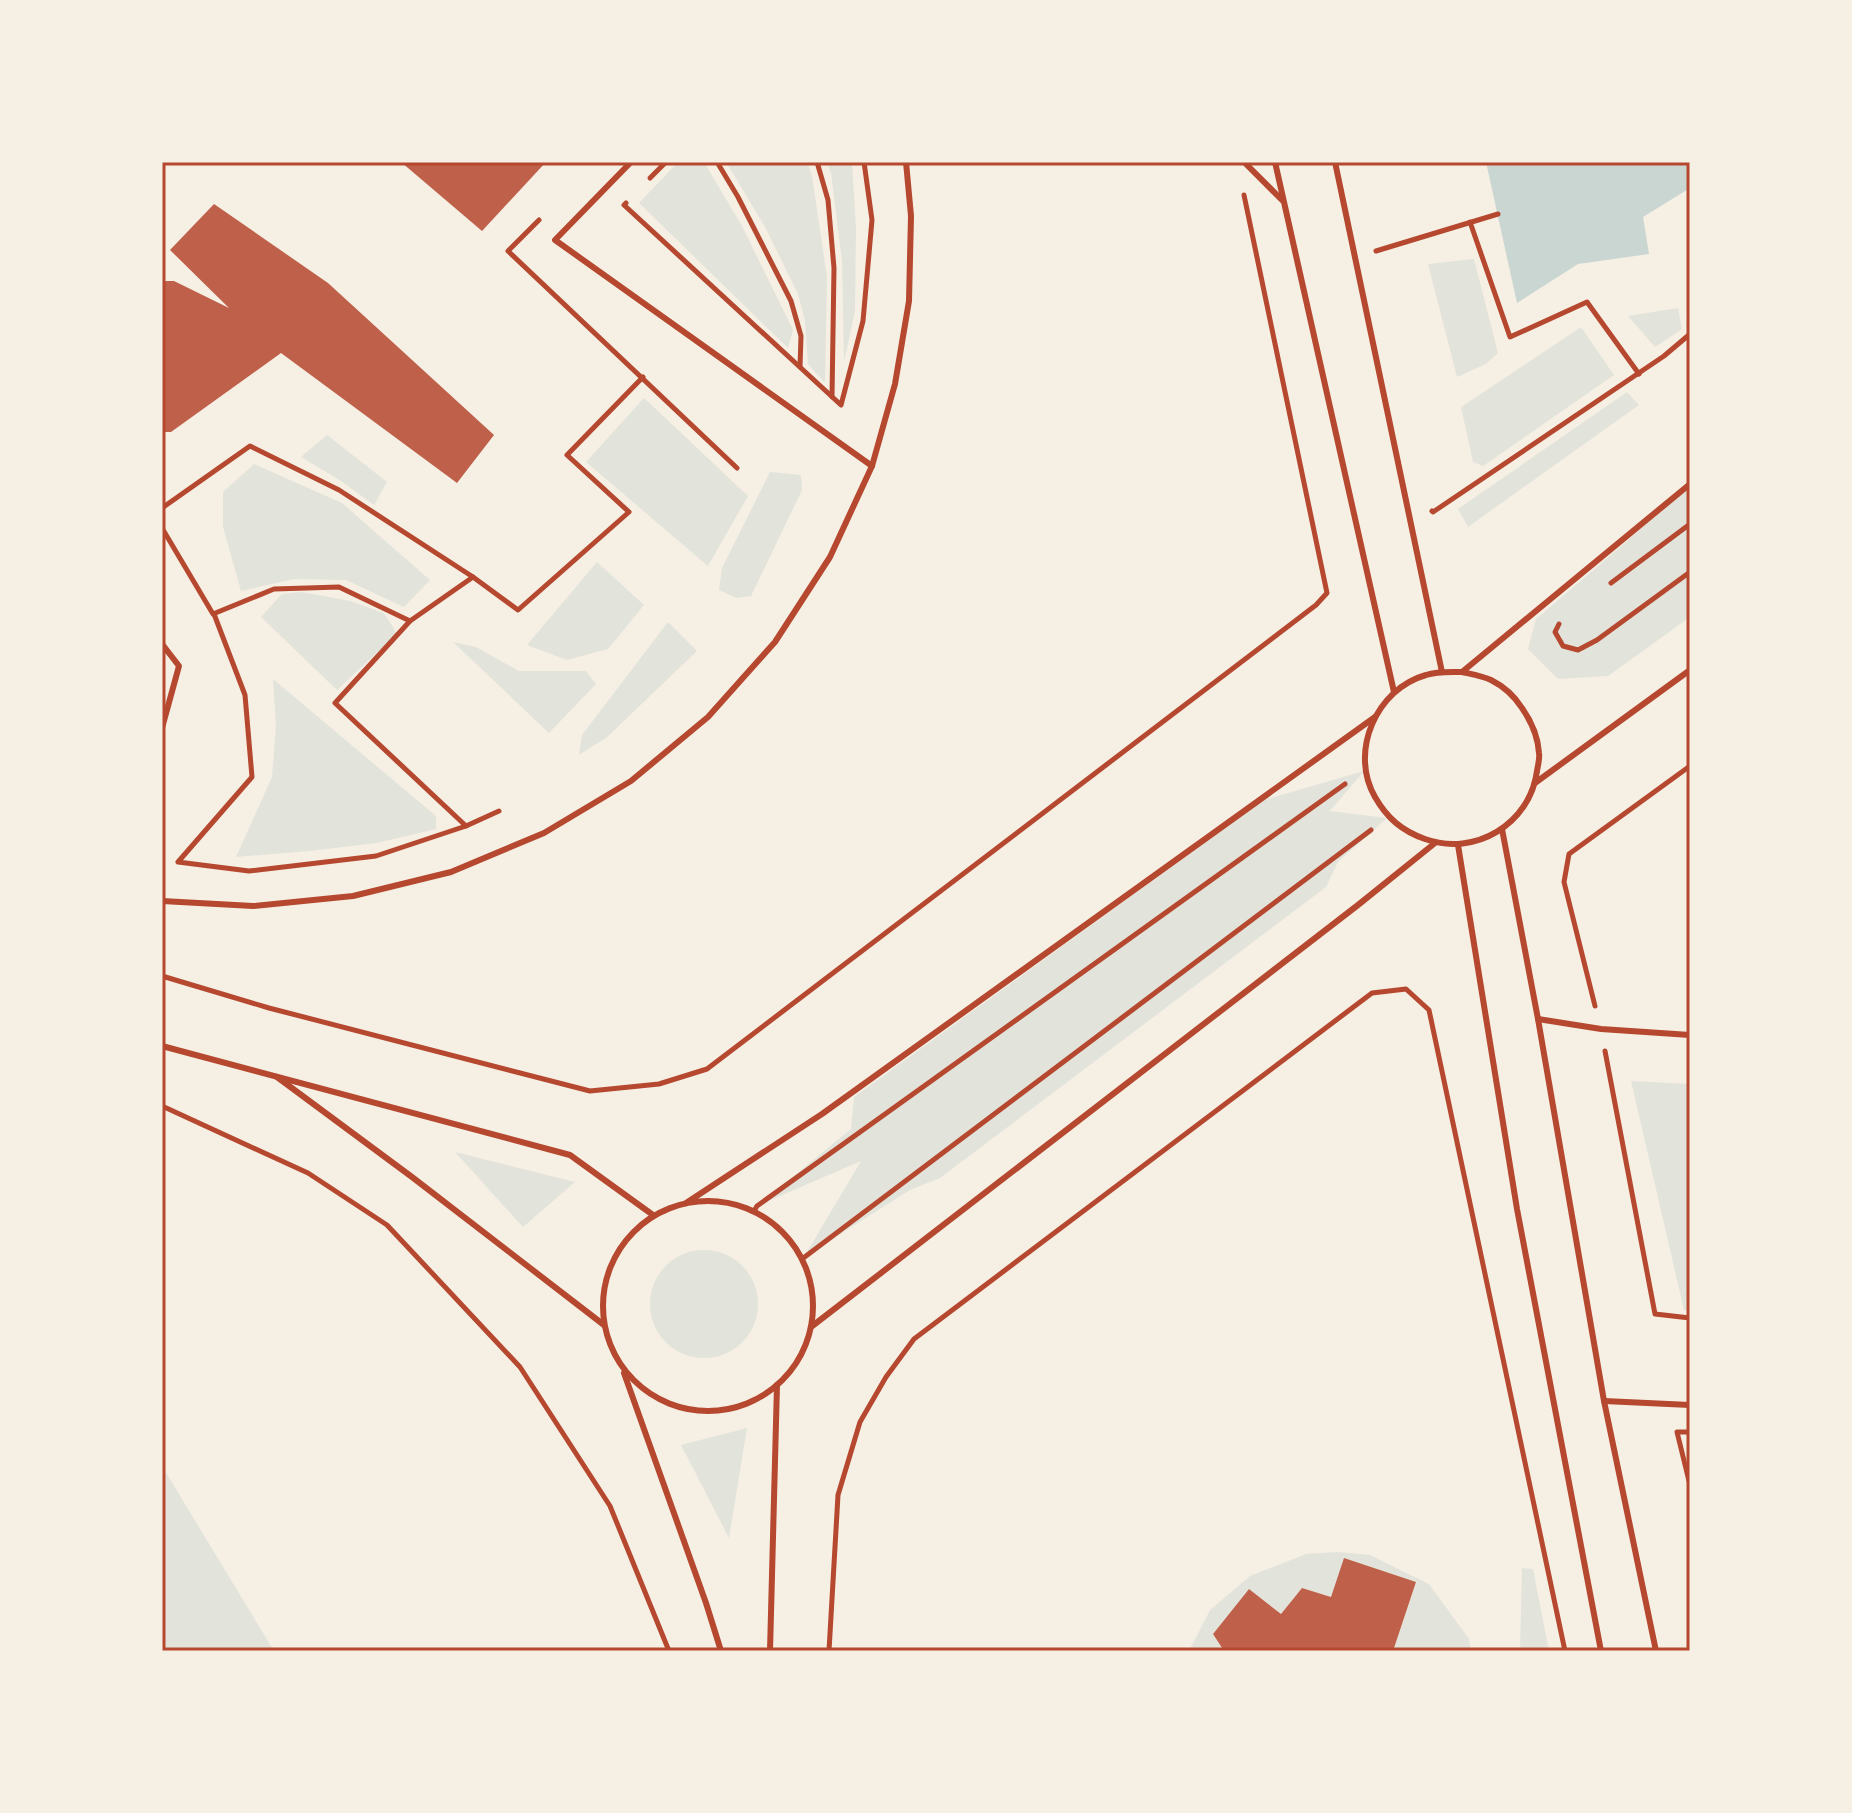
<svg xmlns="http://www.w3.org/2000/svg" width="1852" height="1813" font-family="'Fira Sans Condensed',sans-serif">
	<rect width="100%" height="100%" fill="#f6efe4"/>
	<g fill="#e2e4dc">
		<polygon points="678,162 704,162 742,226 793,330 788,348 639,203"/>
		<polygon points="726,162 807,162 812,176 827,277 825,383 808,364 805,321 798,294 765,227"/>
		<polygon points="827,162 852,162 856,228 855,311 844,362 842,261 831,173"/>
		<polygon points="1474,259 1498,353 1486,364 1457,377 1428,264"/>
		<polygon points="1678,308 1682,329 1655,347 1628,316"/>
		<polygon points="1581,327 1614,375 1483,466 1473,462 1461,407"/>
		<polygon points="1627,392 1639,405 1468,527 1458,509"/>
		<polygon points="644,398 748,496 708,566 586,462"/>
		<polygon points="327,435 387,482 374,505 341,481 301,457"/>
		<polygon points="254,464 342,503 430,580 404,607 346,580 295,579 241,591 223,527 223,492"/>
		<polygon points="770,472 801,475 802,490 751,596 737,598 719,590 722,568"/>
		<polygon points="1690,487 1690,617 1608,676 1558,679 1528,649 1536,619"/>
		<polygon points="597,562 644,605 608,649 567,660 527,645"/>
		<polygon points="302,592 350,601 384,613 397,634 337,690 261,617 282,594"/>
		<polygon points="668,622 697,651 606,738 579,755 582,735"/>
		<polygon points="453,642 476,647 519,671 586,671 596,684 549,733"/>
		<polygon points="273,679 436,816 436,829 377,843 309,851 236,857 272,777 276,725"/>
		<polygon points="1364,771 1330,811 1387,818 1338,862 1326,887 940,1178 910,1190 804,1257 861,1161 757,1206 851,1129 854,1097 1264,800"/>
		<polygon points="1631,1081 1690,1084 1690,1311 1684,1310"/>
		<polygon points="455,1152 575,1182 523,1227"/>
		<circle cx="704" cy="1304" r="54"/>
		<polygon points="747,1428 729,1538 681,1445"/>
		<polygon points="162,1466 274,1651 162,1651"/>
		<polygon points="1337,1552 1370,1555 1429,1584 1469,1639 1471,1651 1393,1651 1416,1582 1331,1597 1302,1588 1281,1614 1249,1589 1213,1634 1224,1651 1189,1651 1210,1610 1250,1576 1306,1554"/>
		<polygon points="1522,1568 1533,1569 1549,1651 1520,1651"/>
	</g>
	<polygon fill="#c9d6d2" points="1486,162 1690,162 1690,188 1643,217 1649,254 1578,264 1517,303"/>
	<g fill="#bf614a">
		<polygon points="401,162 546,162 482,231"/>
		<polygon points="214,204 328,283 494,435 457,483 281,353 171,432 162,432 162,281 174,281 229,308 170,250"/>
		<polygon points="1344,1558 1416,1582 1393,1651 1224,1651 1213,1634 1249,1589 1281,1614 1302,1588 1331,1597"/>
	</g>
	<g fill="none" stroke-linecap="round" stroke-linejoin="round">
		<g stroke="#b5482f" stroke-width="5">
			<polyline points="717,162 738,197 791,301 801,336 800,367"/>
			<polyline points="817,162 828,200 834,268 832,397"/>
			<polyline points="650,178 666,162"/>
			<polyline points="626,203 624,205 841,405 863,321 872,220 864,162"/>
			<polyline points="539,220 508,251 737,468"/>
			<polyline points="1470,222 1510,337 1587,302 1639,374"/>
			<polyline points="1376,251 1498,214"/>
			<polyline points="162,508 250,446 339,490 473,577 410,621 339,587 274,589 213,614 162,528"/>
			<polyline points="1432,511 1433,512 1664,356 1690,334"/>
			<polyline points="473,577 518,610 629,512 567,455 643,377"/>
			<polyline points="1611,583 1690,524"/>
			<polyline points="214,614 245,695 252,777 178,862 249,871 376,856 466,826"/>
			<polyline points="410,621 335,703 466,826 499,811"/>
			<polyline points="1559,624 1555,632 1563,646 1578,650 1597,640 1690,572"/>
			<polyline points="162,976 269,1008 590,1091 659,1084 707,1069 1316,605 1327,593 1244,195"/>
			<polyline points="1595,1006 1564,882 1569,854 1690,766"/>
			<polyline points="1605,1051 1655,1314 1690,1318"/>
			<polyline points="162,1106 308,1173 387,1225 520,1367 610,1506 669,1651"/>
			<polyline points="754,1211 757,1206 1345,784"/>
			<polyline points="802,1259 1371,830"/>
			<polyline points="1690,1432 1677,1432 1690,1485"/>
			<polyline points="829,1651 838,1495 860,1422 886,1377 914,1339 1372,993 1406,989 1429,1010 1565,1651"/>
		</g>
		<g stroke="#b5482f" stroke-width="6">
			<polyline points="631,162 555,240 872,466"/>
			<polyline points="1244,162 1283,201"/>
			<polyline points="1275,162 1394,692"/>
			<polyline points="1335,162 1442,672"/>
			<polyline points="162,644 179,666 162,728"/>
			<path d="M1462,672C1471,674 1483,676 1491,680C1503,686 1515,697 1522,708C1531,721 1538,736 1539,753C1540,758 1538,765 1537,771C1530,824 1475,857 1425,839C1402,831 1387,818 1375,797C1349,752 1376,689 1426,675C1438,671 1450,672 1462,672L1690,484"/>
			<polyline points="1535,783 1690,670"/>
			<polyline points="1502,829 1538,1019 1604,1401 1656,1651"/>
			<polyline points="1458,845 1517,1209 1601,1651"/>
			<polyline points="162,901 253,906 353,896 451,872 544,833 631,781 708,717 775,642 830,557 872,466 895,384 909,301 911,216 906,162"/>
			<polyline points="1538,1019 1601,1029 1690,1035"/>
			<polyline points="162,1046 570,1155 653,1215"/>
			<polyline points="277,1077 412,1177 604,1325"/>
			<circle cx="708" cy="1306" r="105"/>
			<polyline points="686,1203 822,1114 1375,717"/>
			<polyline points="811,1327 1358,905 1435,843"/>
			<polyline points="624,1373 706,1603 721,1651"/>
			<polyline points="1604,1401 1690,1405"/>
			<polyline points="770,1651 777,1385"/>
		</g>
	</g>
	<rect width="1852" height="1813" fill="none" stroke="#f6efe4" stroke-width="328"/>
	<rect x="164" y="164" width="1524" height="1485" fill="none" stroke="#b5482f" stroke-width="3"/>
</svg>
